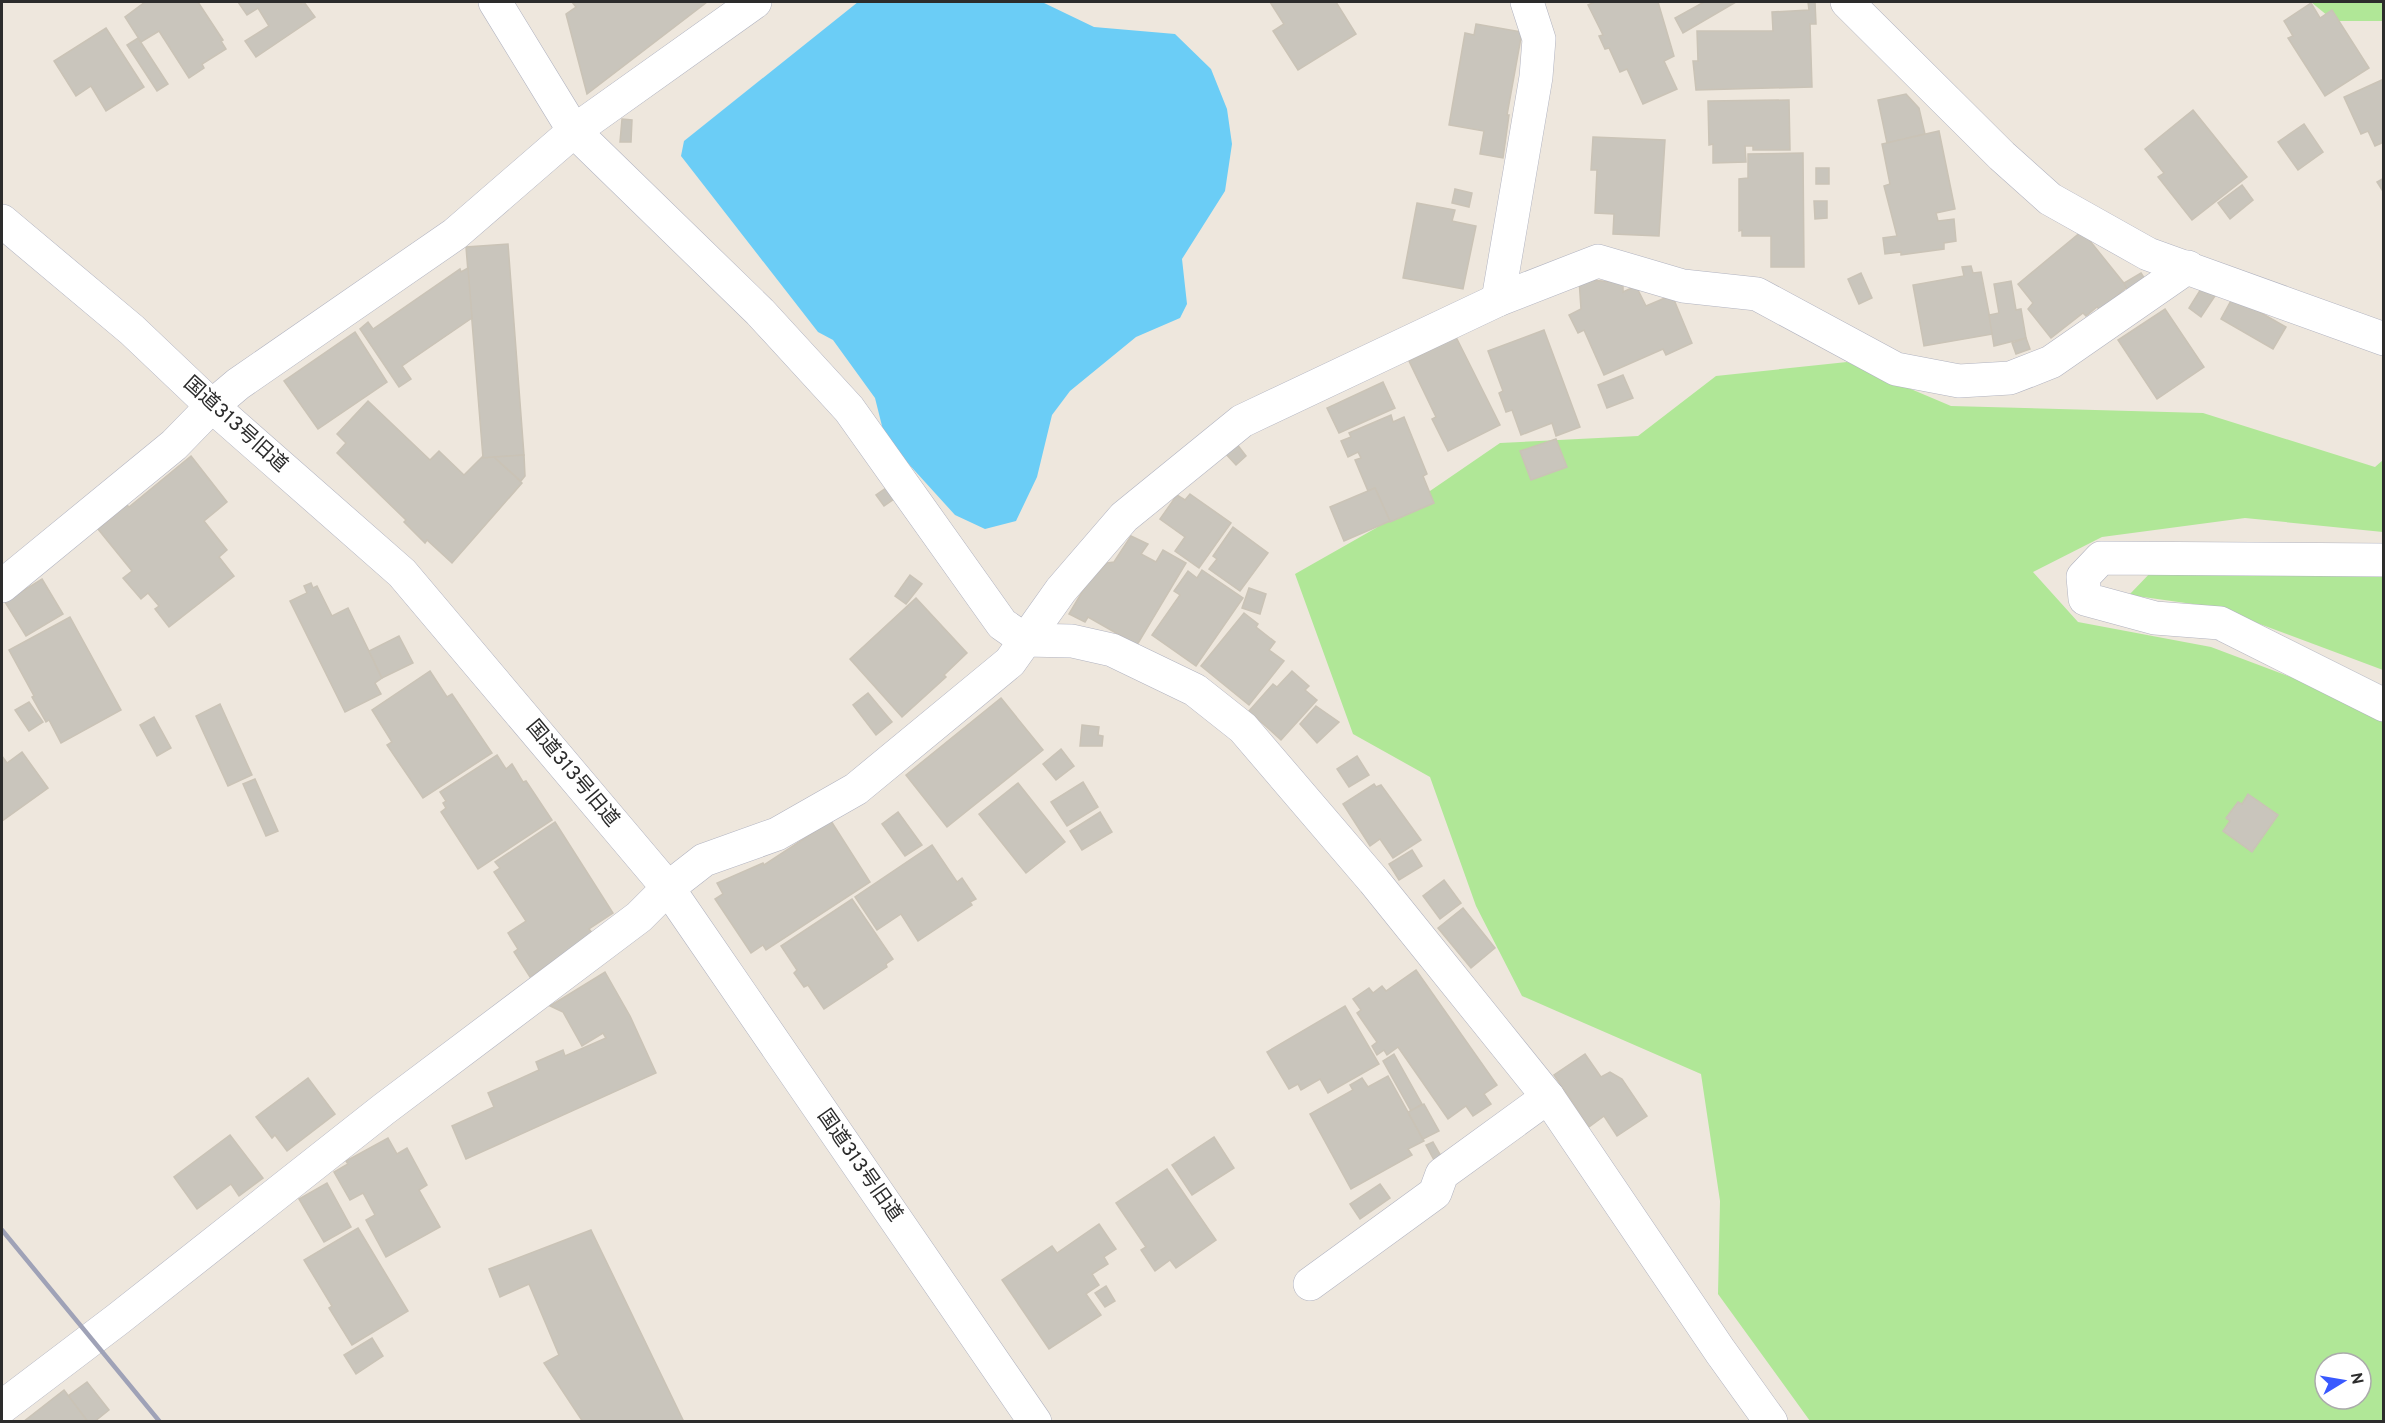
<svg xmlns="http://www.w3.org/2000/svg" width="2385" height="1423" font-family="Overpass,'Noto Sans JP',sans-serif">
	<rect width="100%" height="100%" fill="#eee7dd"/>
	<g fill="#b0e797" fill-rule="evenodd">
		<polygon points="2311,2 2383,2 2383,21 2334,21"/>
		<path d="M1847,362L1951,406L2203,413L2375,467L2383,460V532L2245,518L2102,537L2033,572L2078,622L2211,647L2383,712V1421H1810L1718,1294L1720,1201L1701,1074L1522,996L1476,906L1430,777L1353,734L1295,574L1376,528L1500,443L1638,436L1716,376ZM2325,1363H2361V1399H2325Z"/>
		<polygon points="2383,568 2383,670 2214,607 2129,595 2154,569"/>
	</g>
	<polygon fill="#6bcdf6" points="858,2 1042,2 1094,27 1175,34 1211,69 1227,109 1232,144 1225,191 1182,259 1187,304 1180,318 1136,337 1070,391 1052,415 1037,477 1016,521 985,529 955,515 885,438 875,398 833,340 818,332 681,156 684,141"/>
	<g fill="#c9c5bc" stroke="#cac3b6" stroke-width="1.5">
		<polygon points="145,2 198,2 223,40 221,41 226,49 202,64 204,68 189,78 159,31 141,42 125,17"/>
		<polygon points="238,2 300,2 301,4 304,2 315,17 256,57 245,41 269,26 258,8 247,15"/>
		<polygon points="572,2 707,2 587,94 566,14 576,7"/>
		<polygon points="1270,2 1336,2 1356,34 1298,70 1273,31 1284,24"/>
		<polygon points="1595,2 1658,2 1674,56 1664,61 1677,89 1643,104 1627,69 1620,72 1609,48 1605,49 1599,36 1603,35 1588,5"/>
		<polygon points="1704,2 1736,2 1683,33 1675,18"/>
		<polygon points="1808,2 1815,2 1816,24 1810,24 1812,87 1696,90 1693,61 1698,61 1697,31 1773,31 1772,12 1809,10"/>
		<polygon points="2311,3 2320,18 2332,10 2369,68 2325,96 2288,38 2293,36 2284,21"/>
		<polygon points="1476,24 1522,32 1507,115 1509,115 1503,158 1480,154 1484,131 1449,125 1465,33 1474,35"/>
		<polygon points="106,28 144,87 106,111 91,86 76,96 54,61"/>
		<polygon points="138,38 168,84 157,91 127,45"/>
		<polygon points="2384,79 2384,142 2375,146 2368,131 2361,134 2344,97"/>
		<polygon points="1906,94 1919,108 1925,134 1887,143 1878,100"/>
		<polygon points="1789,100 1790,150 1753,150 1753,146 1745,146 1746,162 1713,163 1713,144 1709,145 1708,101"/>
		<polygon points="2193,110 2247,177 2192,220 2158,177 2164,173 2145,149"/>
		<polygon points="622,119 632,120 631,142 620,142"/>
		<polygon points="2304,124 2323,152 2298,170 2278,142"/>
		<polygon points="1939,131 1955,209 1936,213 1938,221 1954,219 1956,241 1944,243 1944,249 1901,255 1901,252 1885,254 1883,238 1897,236 1884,186 1890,184 1882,144"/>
		<polygon points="1593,137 1665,140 1659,236 1613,234 1614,214 1595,213 1597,170 1591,170"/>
		<polygon points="1803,153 1804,267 1771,267 1771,236 1742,236 1742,230 1739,231 1739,179 1748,178 1748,154"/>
		<rect x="1816" y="168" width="13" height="16"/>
		<polygon points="2384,178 2384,193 2377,182"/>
		<polygon points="2242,185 2253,200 2230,219 2218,203"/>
		<polygon points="1455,189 1472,193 1469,207 1452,203"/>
		<polygon points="1814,201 1827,201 1827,218 1815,219"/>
		<polygon points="1417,203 1455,210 1452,221 1476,226 1463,289 1403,278"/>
		<polygon points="2082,231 2127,287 2100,310 2097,307 2086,316 2083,313 2051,338 2028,309 2033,303 2018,284"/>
		<polygon points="508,244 524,455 483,458 466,247"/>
		<polygon points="1971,266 1973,273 1981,272 1993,334 1924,346 1913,285 1964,276 1962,267"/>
		<polygon points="468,268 472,318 402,366 411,379 399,387 360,329 368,322 373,329 460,269 461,272"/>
		<polygon points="1861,273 1872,298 1859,304 1848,279"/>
		<polygon points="2141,273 2148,284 2130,295 2124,283"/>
		<polygon points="1579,279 1623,283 1623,292 1636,286 1646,306 1672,295 1692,343 1666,355 1663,349 1604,375 1584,330 1578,333 1569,315 1581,309"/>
		<polygon points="2011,281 2016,310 2021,309 2026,338 1994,346 1989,315 1999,313 1994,284"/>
		<polygon points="2204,284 2217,293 2201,317 2189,308"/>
		<polygon points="2233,297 2286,327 2273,349 2221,319"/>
		<polygon points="2165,309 2204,367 2157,399 2118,340"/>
		<polygon points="1544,330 1580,427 1556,436 1552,423 1521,435 1512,410 1506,412 1499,393 1503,391 1488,351"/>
		<polygon points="355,332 387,382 318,429 284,381"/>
		<polygon points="1456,337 1500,425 1448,451 1432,419 1436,417 1409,361"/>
		<polygon points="2026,338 2030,349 2016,354 2012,343"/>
		<polygon points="1623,375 1633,398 1607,408 1598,385"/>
		<polygon points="1383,382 1395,408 1339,433 1327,408"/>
		<polygon points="368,401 430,460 439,451 464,475 483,456 483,458 494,457 522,483 452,563 427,540 425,543 404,522 406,520 337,453 346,443 337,434"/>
		<polygon points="1391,415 1393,422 1404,417 1427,474 1423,476 1434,503 1390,522 1375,488 1368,491 1355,460 1361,458 1358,452 1348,457 1341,441 1351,437 1349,433"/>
		<polygon points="1556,439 1567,467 1531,480 1520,451"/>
		<polygon points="1236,443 1246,456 1236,465 1225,453"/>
		<polygon points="524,455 525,476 521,481 494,457"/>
		<polygon points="191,456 227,502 204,521 227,550 219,557 234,576 169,627 155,609 159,606 148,593 141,599 123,578 132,571 98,529 127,505 129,507"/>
		<polygon points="886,488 894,499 884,506 876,495"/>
		<polygon points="1375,488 1390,521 1344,541 1330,507"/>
		<polygon points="1190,494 1231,523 1199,568 1175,551 1185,537 1160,519 1177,495 1185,500"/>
		<polygon points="1233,527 1268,553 1240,591 1209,569 1217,559 1213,556"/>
		<polygon points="1131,536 1148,544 1141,554 1156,562 1163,550 1186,563 1137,645 1088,617 1085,622 1069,614 1085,587 1107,563 1114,562"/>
		<polygon points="1202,570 1243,598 1196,666 1152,635 1180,595 1174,591 1188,571 1197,578"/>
		<polygon points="910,575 922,584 906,604 895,596"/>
		<polygon points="42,579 63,614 26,636 5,602"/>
		<polygon points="311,583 313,588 317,586 332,616 348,608 382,678 375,683 381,694 345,712 290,601 307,593 304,586"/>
		<polygon points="1249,588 1266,594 1260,614 1242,608"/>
		<polygon points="916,598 967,653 944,675 946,677 902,717 850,659"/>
		<polygon points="1244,613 1258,624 1256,627 1275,642 1269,650 1284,661 1249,705 1201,666"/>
		<polygon points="70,617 121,710 61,743 49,720 46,722 32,697 34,696 9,650"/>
		<polygon points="399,636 413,663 382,678 369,651"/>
		<polygon points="430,671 447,697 452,694 492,753 423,798 387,745 392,742 372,710"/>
		<polygon points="1292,671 1309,686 1305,690 1317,700 1281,740 1249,711 1273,684 1277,687"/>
		<polygon points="868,693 892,722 876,735 853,705"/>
		<polygon points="1001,698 1043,750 947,827 906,775"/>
		<polygon points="29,702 43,722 29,731 15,710"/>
		<polygon points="220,704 252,775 228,786 196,716"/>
		<polygon points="1316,706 1339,722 1317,743 1300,724"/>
		<polygon points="154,717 171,748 157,756 140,725"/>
		<polygon points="1082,725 1099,727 1098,735 1103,736 1102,746 1080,746"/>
		<polygon points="1061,749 1074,766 1056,780 1043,764"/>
		<polygon points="22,752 48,788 2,821 2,756 7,763"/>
		<polygon points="497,755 506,769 512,764 523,782 526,781 552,820 478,869 441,812 446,808 443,803 446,801 440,792"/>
		<polygon points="1357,756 1369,775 1349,787 1337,769"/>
		<polygon points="255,779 278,831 266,836 243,784"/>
		<polygon points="1083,782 1098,807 1067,826 1051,802"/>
		<polygon points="1018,783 1065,842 1026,873 979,814"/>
		<polygon points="1374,784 1376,787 1381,785 1421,840 1393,858 1380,839 1370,846 1343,804"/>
		<polygon points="2248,794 2278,815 2252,852 2223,831 2230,821 2226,818 2238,802 2242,804"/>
		<polygon points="898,812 922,845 905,856 882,824"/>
		<polygon points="1100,812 1112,832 1082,850 1070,831"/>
		<polygon points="831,821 870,882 766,950 763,945 751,953 715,899 723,894 717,883 763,863 764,865"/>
		<polygon points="555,822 613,913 589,929 593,934 530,977 514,952 518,949 508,933 526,921 494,872 500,868 495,862"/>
		<polygon points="932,845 957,882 962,878 976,899 970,902 972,905 918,941 901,914 877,930 855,897"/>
		<polygon points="1412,850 1422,866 1399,880 1389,864"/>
		<polygon points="1444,880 1461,903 1440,919 1423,896"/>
		<polygon points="852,899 893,959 886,964 887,967 824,1009 808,985 804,987 794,973 797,970 781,946"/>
		<polygon points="1463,908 1495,948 1471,968 1438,928"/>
		<polygon points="1416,970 1497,1085 1484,1094 1491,1104 1473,1116 1466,1106 1448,1119 1398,1047 1387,1055 1384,1050 1377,1055 1372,1046 1377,1042 1357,1013 1361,1010 1353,999 1369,988 1373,993 1382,986 1386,991"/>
		<polygon points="605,972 630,1016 656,1073 466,1159 452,1126 494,1107 488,1093 539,1070 536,1062 563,1050 565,1056 606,1038 603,1033 582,1046 563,1012 550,1006"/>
		<polygon points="1345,1006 1379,1064 1328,1093 1320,1079 1301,1090 1298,1084 1289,1089 1267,1052"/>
		<polygon points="1394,1054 1422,1104 1411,1111 1383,1061"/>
		<polygon points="1585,1054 1601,1077 1610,1072 1622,1079 1647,1116 1617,1136 1604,1116 1589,1127 1554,1075"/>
		<polygon points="1388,1076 1424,1141 1408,1149 1412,1155 1351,1189 1310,1114 1353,1090 1350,1085 1362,1078 1368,1087"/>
		<polygon points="308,1078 335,1114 287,1151 275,1135 272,1138 256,1117"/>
		<polygon points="1424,1104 1439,1131 1423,1139 1408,1112"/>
		<polygon points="230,1135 263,1178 239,1196 231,1184 197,1209 174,1177"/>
		<polygon points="1214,1137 1234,1168 1192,1195 1172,1165"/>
		<polygon points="388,1138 397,1154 407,1148 427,1185 419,1190 440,1227 386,1257 366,1220 375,1215 363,1193 350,1200 334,1172 348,1164 346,1161"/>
		<polygon points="1433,1142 1441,1156 1434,1160 1426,1145"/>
		<polygon points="1167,1169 1216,1240 1176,1268 1170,1260 1155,1271 1141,1250 1146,1247 1116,1203"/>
		<polygon points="327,1183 351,1227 324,1242 299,1199"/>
		<polygon points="1380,1184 1390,1198 1360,1219 1350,1204"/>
		<polygon points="1099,1224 1116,1249 1104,1257 1108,1264 1092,1274 1099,1285 1086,1294 1101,1315 1049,1349 1002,1280 1052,1246 1057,1253"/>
		<polygon points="358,1228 408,1311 352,1345 329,1308 332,1306 304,1260"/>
		<polygon points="591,1230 684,1422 583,1422 544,1363 559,1355 529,1284 500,1297 489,1269"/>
		<polygon points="1106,1286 1115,1301 1105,1307 1095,1293"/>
		<polygon points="372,1338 383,1356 356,1374 344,1355"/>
		<polygon points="87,1382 109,1410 94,1422 88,1422 68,1396"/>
		<polygon points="64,1390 88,1422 23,1422"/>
	</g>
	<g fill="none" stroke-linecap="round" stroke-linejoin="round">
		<g stroke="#b1b3c0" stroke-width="34">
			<g id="minor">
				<polyline points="495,2 574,131 760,312 849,409 1002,624 1025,640 1072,641 1112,650 1195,690 1243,728 1374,881 1548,1097 1720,1351 1771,1422"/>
				<polyline points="1847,2 2002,156 2050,199 2148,254 2384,339"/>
				<polyline points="1498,300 1536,77 1539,39 1527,2"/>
				<polyline points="2384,560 2101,558 2083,577 2085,599 2155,618 2220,623 2384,705"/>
				<polyline points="2,586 174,445 212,406 238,384 455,234 574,131 755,2"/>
				<polyline points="1310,1284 1435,1193 1442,1174 1548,1097"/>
				<polyline points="2,1407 118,1319 384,1109 639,917 668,888 704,860 777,834 856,789 1010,662 1061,590 1124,517 1242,421 1498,300 1598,261 1683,286 1757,294 1896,369 1959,381 2010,378 2051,362 2188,267"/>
			</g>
		</g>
		<g stroke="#b1b3c0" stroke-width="34">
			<polyline id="tertiary" points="2,221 132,330 212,406 402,573 668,888 1035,1422"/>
		</g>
		<use href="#minor" stroke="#fff" stroke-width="33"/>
		<use href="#tertiary" stroke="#fff" stroke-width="33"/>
		<polyline stroke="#9fa2b7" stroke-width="4.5" points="2,1230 160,1422"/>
	</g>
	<g text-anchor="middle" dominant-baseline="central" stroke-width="4.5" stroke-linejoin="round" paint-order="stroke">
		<g font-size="20" fill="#2c2c2c" stroke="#fff">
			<text transform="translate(235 425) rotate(42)">国道313号旧道</text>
			<text transform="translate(572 774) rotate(50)">国道313号旧道</text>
			<text transform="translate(859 1166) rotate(55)">国道313号旧道</text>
		</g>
	</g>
	<rect width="2385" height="1423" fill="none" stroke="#2c2c2c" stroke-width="6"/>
	<g transform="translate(2343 1381) rotate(79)"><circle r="28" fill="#ffffff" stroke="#ababab" stroke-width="1.5"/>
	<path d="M0-4.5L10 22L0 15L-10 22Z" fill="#3959ff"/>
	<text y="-9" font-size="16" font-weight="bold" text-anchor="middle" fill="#2c2c2c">N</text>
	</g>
</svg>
